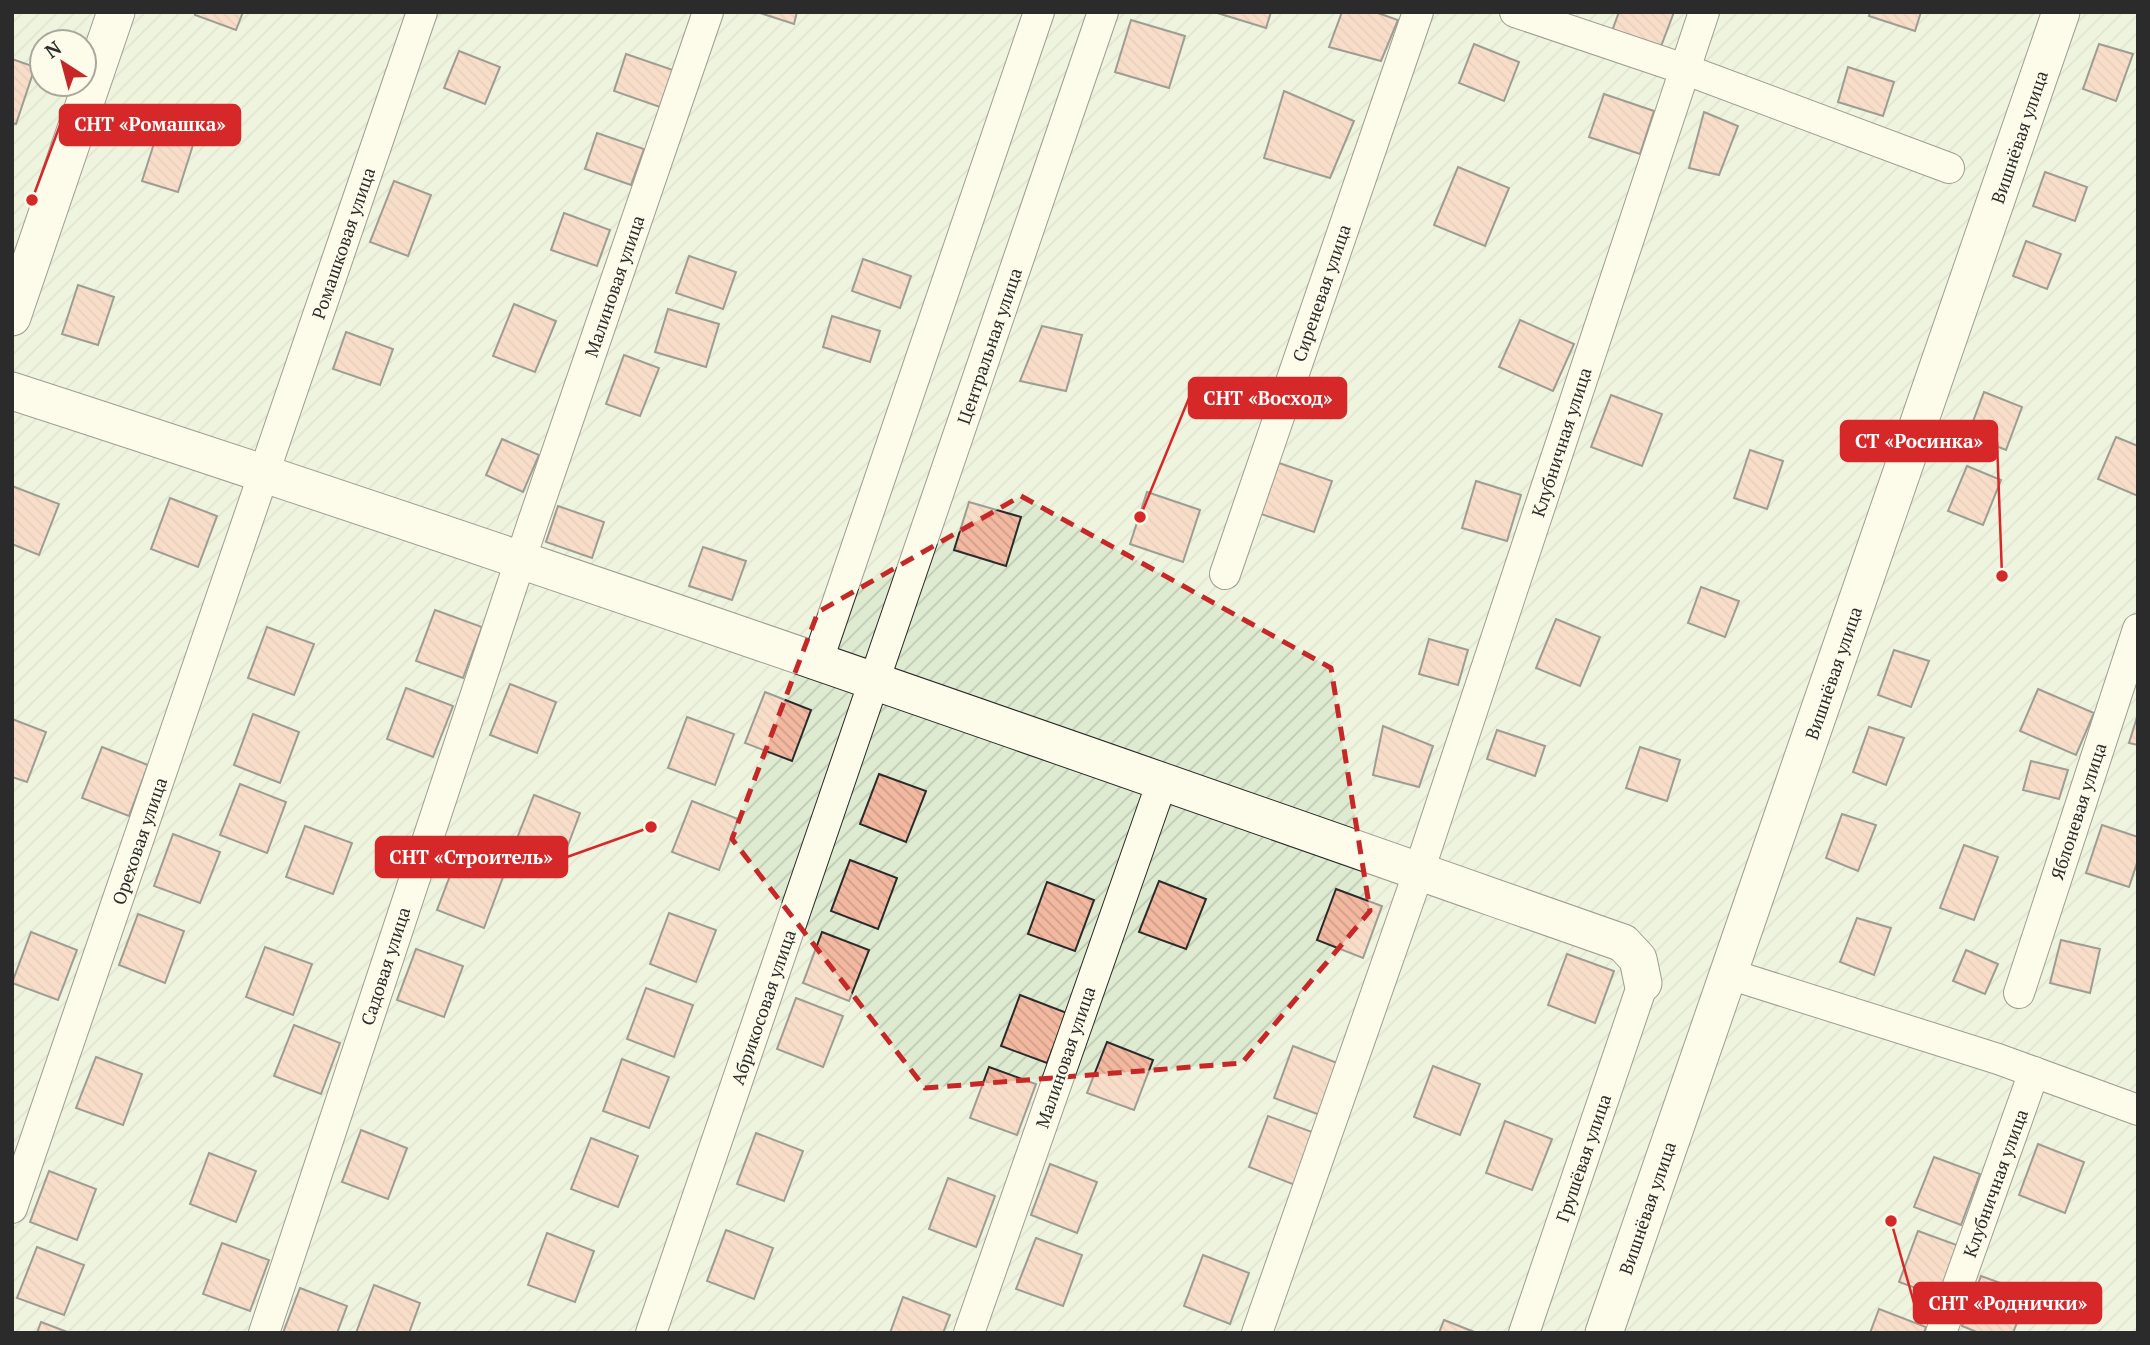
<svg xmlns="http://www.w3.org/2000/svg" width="2150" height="1345" font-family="'PT Serif',serif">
	<defs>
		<pattern id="garden-furrows" width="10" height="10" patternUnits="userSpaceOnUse" patternTransform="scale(1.75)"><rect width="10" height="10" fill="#deebd1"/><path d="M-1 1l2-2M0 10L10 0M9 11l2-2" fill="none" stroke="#bfcab4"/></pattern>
		<pattern id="building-back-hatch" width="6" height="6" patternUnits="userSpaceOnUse" patternTransform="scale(1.75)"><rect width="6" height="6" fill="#f2b8a0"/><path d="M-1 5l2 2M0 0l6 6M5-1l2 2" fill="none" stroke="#d09e8a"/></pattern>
	</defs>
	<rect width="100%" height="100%" fill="#fdfbea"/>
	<path fill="url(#garden-furrows)" stroke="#74746e" stroke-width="2" fill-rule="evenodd" d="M12,12H2138V1333H12ZM42,42H84V84H42Z"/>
	<g fill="url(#building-back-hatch)" stroke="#2b2b2b" stroke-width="2">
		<polygon points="196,12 243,12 236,30 195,15"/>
		<polygon points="757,12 797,12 794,24"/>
		<polygon points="1214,12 1271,12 1266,28"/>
		<polygon points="1342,12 1375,12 1398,20 1381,61 1329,47"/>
		<polygon points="1619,12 1674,12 1660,49 1612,31"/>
		<polygon points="1870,12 1921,12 1915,31 1869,16"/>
		<polygon points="1131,20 1185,36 1169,88 1115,72"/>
		<polygon points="1474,44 1519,62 1504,101 1459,83"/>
		<polygon points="2099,44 2133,54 2116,101 2083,89"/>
		<polygon points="459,51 500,67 485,104 444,88"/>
		<polygon points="626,54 673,70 660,107 614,91"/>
		<polygon points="12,59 35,67 16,124 12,123"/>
		<polygon points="1848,67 1894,82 1883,116 1838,102"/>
		<polygon points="1284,91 1354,121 1330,178 1264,158"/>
		<polygon points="1604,94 1654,111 1640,154 1589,137"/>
		<polygon points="1704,112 1738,126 1719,175 1689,168"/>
		<polygon points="597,133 644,149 631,185 585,169"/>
		<polygon points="157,134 193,145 178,192 142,181"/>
		<polygon points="1458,167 1509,188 1485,246 1434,225"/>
		<polygon points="2045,172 2087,187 2075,221 2033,206"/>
		<polygon points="394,181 431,195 408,256 370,242"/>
		<polygon points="564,213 610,230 597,266 551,250"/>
		<polygon points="2026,241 2061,254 2047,289 2013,276"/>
		<polygon points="689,256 736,272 723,309 676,293"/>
		<polygon points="863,259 911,276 900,308 852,291"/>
		<polygon points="78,285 114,297 98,345 62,334"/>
		<polygon points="514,304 556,321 535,372 493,356"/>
		<polygon points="668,309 719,324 706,367 655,352"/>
		<polygon points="832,316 880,331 870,362 823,347"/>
		<polygon points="1520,320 1574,344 1553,391 1499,367"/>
		<polygon points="1042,326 1082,335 1066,391 1020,381"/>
		<polygon points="346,332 393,349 380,385 333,369"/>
		<polygon points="624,355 659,368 640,416 606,404"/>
		<polygon points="1984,392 2022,407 2006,450 1968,435"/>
		<polygon points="1611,395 1662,414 1642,466 1591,447"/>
		<polygon points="2116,437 2138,446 2138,496 2098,479"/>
		<polygon points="502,439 539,455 523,492 486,475"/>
		<polygon points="1750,450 1783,461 1767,509 1734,498"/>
		<polygon points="1279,463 1332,481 1314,532 1261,514"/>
		<polygon points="1967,466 2001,480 1983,525 1948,511"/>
		<polygon points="1476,481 1521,495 1507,541 1462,528"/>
		<polygon points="12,486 59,504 39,555 12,544"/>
		<polygon points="1147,492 1200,510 1183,562 1130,544"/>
		<polygon points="170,498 217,516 198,567 151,549"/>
		<polygon points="969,502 1021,517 1006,566 954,550"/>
		<polygon points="558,506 604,522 592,558 546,542"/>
		<polygon points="703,547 746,561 732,600 689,586"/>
		<polygon points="1701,587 1739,601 1725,637 1688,623"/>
		<polygon points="435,610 482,627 463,678 416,661"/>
		<polygon points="1556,619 1600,637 1580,686 1536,668"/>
		<polygon points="267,627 314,644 294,695 248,678"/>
		<polygon points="1429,639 1468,650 1458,685 1419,674"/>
		<polygon points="1894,650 1929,661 1911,707 1878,695"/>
		<polygon points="510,684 556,702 537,753 490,735"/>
		<polygon points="406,688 453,706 433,757 387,739"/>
		<polygon points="2038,689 2094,713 2076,755 2020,731"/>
		<polygon points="765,692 811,710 792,761 745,743"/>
		<polygon points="253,714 299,732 280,783 234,765"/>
		<polygon points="2138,714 2138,745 2129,743"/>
		<polygon points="687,717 734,734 715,785 668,768"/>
		<polygon points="12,719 46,732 27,782 12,777"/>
		<polygon points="1383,726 1433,746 1419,787 1373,775"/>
		<polygon points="1869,727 1904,738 1886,785 1853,772"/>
		<polygon points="1497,730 1545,746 1535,776 1487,759"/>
		<polygon points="102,747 148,765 129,816 82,798"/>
		<polygon points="1640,747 1680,760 1667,801 1626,788"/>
		<polygon points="2031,761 2068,770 2059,799 2023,790"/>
		<polygon points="879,774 926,791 906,842 860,824"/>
		<polygon points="240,784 286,802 267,853 220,835"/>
		<polygon points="534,795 580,813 561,864 514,846"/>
		<polygon points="692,801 738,819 719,870 672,852"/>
		<polygon points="1842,814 1876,825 1858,871 1826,858"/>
		<polygon points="2102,825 2138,837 2138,860 2129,887 2086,873"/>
		<polygon points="305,826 352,843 333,894 286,877"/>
		<polygon points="173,834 220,852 200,903 154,886"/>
		<polygon points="1964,845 1998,857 1974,920 1940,908"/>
		<polygon points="456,860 503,877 484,928 437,910"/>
		<polygon points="850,860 897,878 878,929 831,911"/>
		<polygon points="1159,881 1206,899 1186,949 1139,932"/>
		<polygon points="1047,882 1094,900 1075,951 1028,934"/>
		<polygon points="1336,889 1382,906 1363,958 1317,940"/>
		<polygon points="669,913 716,930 696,982 650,964"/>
		<polygon points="138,914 184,931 165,983 119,965"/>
		<polygon points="1857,918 1891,928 1874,975 1840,962"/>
		<polygon points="31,932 77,950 58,1000 12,983"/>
		<polygon points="822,932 869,950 849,1001 803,983"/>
		<polygon points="2061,940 2100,949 2090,993 2050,983"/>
		<polygon points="265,947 312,964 293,1015 246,997"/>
		<polygon points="416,949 463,966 444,1017 397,1000"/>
		<polygon points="1966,950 1998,964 1985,994 1953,981"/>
		<polygon points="1567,954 1614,971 1595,1023 1548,1005"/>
		<polygon points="646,988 693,1005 674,1057 627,1039"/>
		<polygon points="1020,995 1067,1013 1047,1063 1001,1046"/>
		<polygon points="796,998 843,1016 823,1067 777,1049"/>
		<polygon points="294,1025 340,1043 321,1094 274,1076"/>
		<polygon points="1107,1042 1153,1060 1134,1110 1087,1093"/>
		<polygon points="1293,1046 1340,1064 1320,1115 1274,1098"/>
		<polygon points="96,1057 142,1074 123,1125 76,1108"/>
		<polygon points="622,1059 669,1077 649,1128 603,1111"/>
		<polygon points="1433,1066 1480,1084 1460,1135 1414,1117"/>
		<polygon points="989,1067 1036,1084 1017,1135 970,1118"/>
		<polygon points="1268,1116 1315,1133 1295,1185 1249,1167"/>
		<polygon points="1505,1121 1552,1139 1532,1190 1486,1173"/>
		<polygon points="361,1130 407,1148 388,1199 342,1182"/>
		<polygon points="756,1133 803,1151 784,1201 737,1184"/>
		<polygon points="591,1138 638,1156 618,1207 571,1189"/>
		<polygon points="2038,1144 2084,1162 2065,1213 2019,1195"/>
		<polygon points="209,1153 256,1171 236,1222 190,1204"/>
		<polygon points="1934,1157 1980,1174 1961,1225 1914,1207"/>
		<polygon points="1050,1164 1097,1182 1077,1233 1031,1215"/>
		<polygon points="49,1171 96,1189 77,1240 30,1222"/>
		<polygon points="948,1178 995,1196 976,1247 929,1229"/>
		<polygon points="726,1230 773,1248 754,1299 707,1281"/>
		<polygon points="1918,1231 1965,1248 1946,1299 1899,1282"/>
		<polygon points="547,1233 594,1251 575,1302 528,1285"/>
		<polygon points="1036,1238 1082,1255 1063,1306 1016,1289"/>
		<polygon points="222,1243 269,1260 250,1311 203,1294"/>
		<polygon points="37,1247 84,1265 64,1315 17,1298"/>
		<polygon points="1203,1255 1249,1273 1230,1324 1184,1306"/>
		<polygon points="1981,1276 2028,1293 2013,1333 1979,1333 1962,1326"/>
		<polygon points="374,1285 420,1303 409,1333 356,1333"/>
		<polygon points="300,1288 347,1306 337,1333 283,1333"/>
		<polygon points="903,1297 950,1315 943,1333 890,1333"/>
		<polygon points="1879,1309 1926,1327 1924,1333 1870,1333"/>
		<polygon points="1444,1320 1477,1333 1439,1333"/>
		<polygon points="41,1322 70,1333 37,1333"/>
	</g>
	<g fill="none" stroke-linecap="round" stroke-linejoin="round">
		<g stroke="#2b2b2b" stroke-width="32">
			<g id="minor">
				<polyline points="1515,12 1684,69 1949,168"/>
				<polyline points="1225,574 1418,12"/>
				<polyline points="818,660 1039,12"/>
				<polyline points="1729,974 1998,1059 2138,1110"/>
				<polyline points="2019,993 2138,629"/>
				<polyline points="12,1208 422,12"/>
				<polyline points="264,1333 533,522 708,12"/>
				<polyline points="651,1333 1103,12"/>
				<polyline points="969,1333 1162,782"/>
				<polyline points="1257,1333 1419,871 1704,12"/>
				<polyline points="1524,1333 1643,983"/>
				<polyline points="1941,1333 2034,1072"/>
			</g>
		</g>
		<g stroke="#2b2b2b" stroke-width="39">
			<g id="tertiary">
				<polyline points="12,317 116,12"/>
				<path d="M12,391C552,566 1087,755 1623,943L1638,959L1643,983"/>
				<polyline points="1604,1333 2061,12"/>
			</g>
		</g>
		<use href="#minor" stroke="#fdfbea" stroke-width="30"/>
		<use href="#tertiary" stroke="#fdfbea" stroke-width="37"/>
	</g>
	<path d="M0 0H2150V1345H0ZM1021,496L1331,668L1370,911L1242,1063L925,1088L732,839L818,612Z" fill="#fdfbea" fill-opacity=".55" fill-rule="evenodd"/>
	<path fill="none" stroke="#c62828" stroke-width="5" stroke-dasharray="14 9" stroke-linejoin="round" d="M1021,496L1331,668L1370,911L1242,1063L925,1088L732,839L818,612Z"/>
	<g text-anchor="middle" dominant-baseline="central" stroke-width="5" stroke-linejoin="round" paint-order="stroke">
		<g font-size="18" fill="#2b2b2b" stroke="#fdfbea">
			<text transform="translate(2019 137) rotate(-71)">Вишнёвая улица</text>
			<text transform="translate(343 243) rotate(-71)">Ромашковая улица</text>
			<text transform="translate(614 286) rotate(-71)">Малиновая улица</text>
			<text transform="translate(1321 293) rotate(-71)">Сиреневая улица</text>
			<text transform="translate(989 346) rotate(-71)">Центральная улица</text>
			<text transform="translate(1561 442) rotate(-72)">Клубничная улица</text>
			<text transform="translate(1833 673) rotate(-71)">Вишнёвая улица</text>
			<text transform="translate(2078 811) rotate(-72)">Яблоневая улица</text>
			<text transform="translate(139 841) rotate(-71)">Ореховая улица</text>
			<text transform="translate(385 966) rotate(-72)">Садовая улица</text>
			<text transform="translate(763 1007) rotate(-71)">Абрикосовая улица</text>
			<text transform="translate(1065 1057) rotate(-71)">Малиновая улица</text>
			<text transform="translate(1583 1158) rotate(-71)">Грушёвая улица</text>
			<text transform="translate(1995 1183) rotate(-70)">Клубничная улица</text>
			<text transform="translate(1647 1208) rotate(-71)">Вишнёвая улица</text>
		</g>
	</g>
	<path fill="none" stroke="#d62828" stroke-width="2.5" d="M32 200L60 125M1140 517L1189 398M2002 576L1997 441M651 827L567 857M1891 1221L1914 1303"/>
	<g fill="#d62828" stroke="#fdfbea" stroke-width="2.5">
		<circle cx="32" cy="200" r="7"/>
		<circle cx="1140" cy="517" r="7"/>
		<circle cx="2002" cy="576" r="7"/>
		<circle cx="651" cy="827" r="7"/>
		<circle cx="1891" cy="1221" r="7"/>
	</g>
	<g fill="#d62828" stroke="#d62828" stroke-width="2.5">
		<rect x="60" y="105" width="180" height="40" rx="7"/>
		<rect x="1189" y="378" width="157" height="40" rx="7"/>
		<rect x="1841" y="421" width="156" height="40" rx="7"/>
		<rect x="376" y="837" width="191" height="40" rx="7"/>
		<rect x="1914" y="1283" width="187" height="40" rx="7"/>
	</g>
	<g font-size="19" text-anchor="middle" font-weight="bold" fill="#fff">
		<text x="150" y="131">СНТ «Ромашка»</text>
		<text x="1268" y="405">СНТ «Восход»</text>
		<text x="1919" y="448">СТ «Росинка»</text>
		<text x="471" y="864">СНТ «Строитель»</text>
		<text x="2008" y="1310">СНТ «Роднички»</text>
	</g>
	<rect width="2150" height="1345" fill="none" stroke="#2b2b2b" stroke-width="28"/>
	<g transform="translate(63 63) rotate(324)"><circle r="33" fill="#fdfbea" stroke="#a9a89e" stroke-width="2"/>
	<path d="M0-5L12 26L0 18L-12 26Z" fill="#c62828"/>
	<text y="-10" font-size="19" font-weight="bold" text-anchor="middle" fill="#2b2b2b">N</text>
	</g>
</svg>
